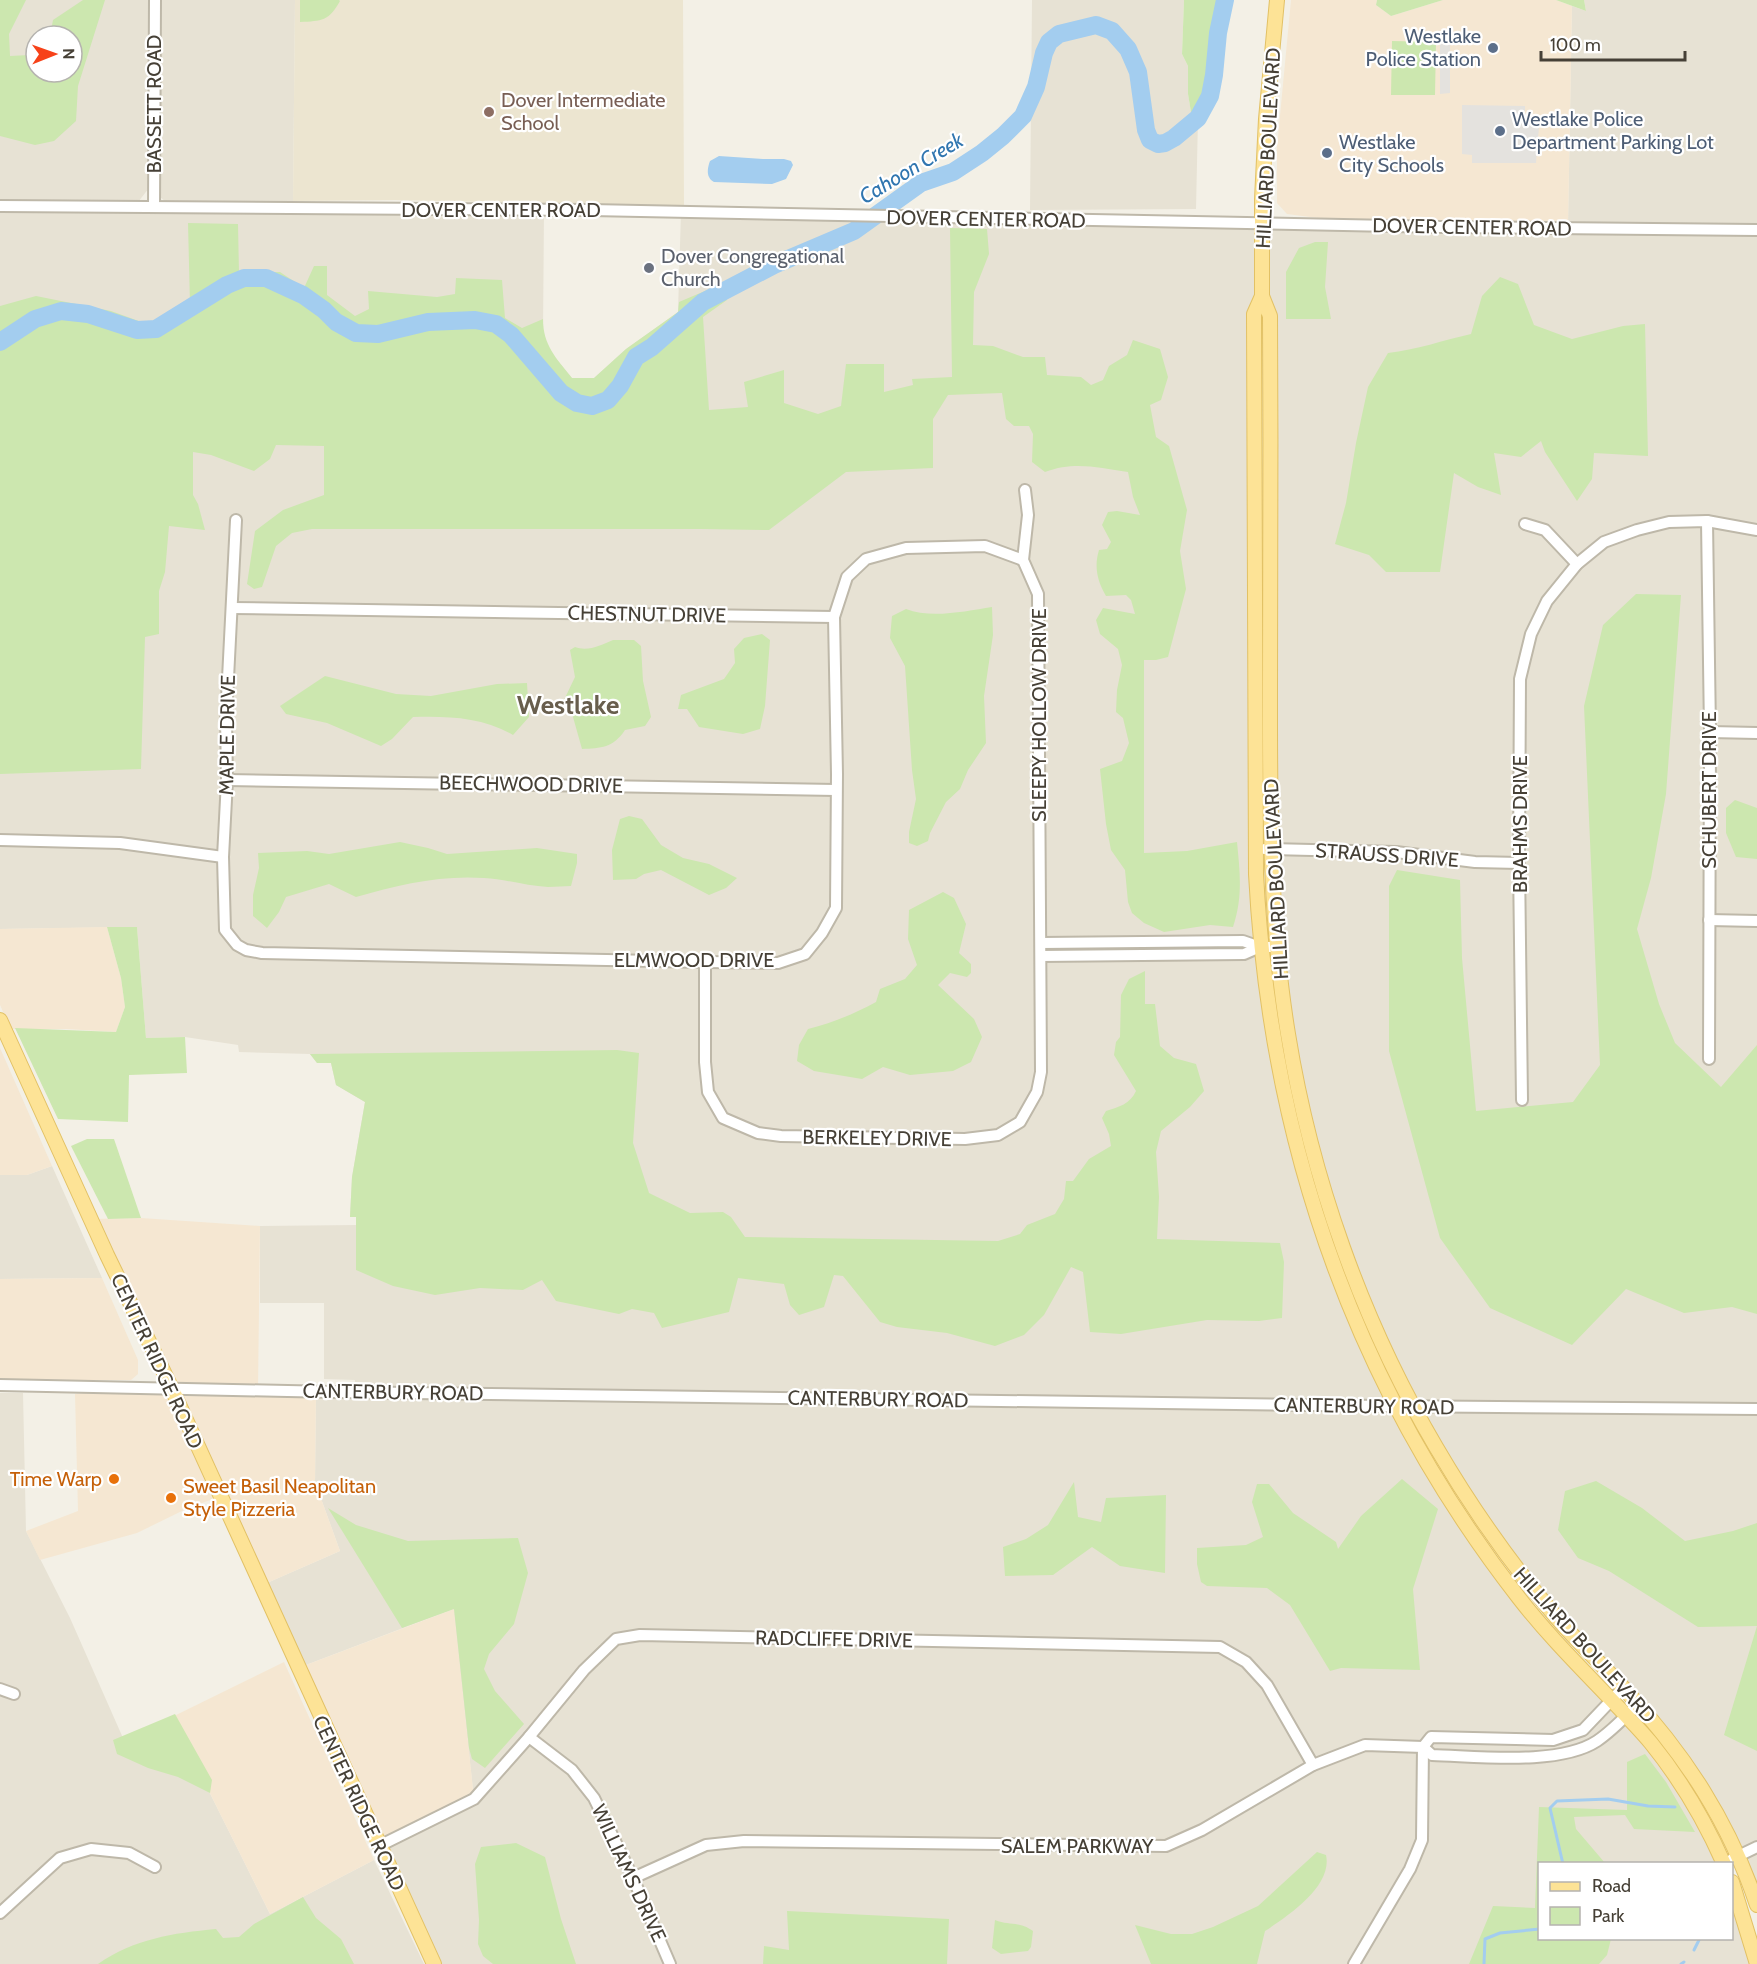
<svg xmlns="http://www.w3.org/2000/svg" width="1757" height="1964" font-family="Cabin,sans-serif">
	<rect width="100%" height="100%" fill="#f3f0e6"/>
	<g fill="#e7e2d4" fill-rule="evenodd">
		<path d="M0,0H150L149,188L138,202L0,200ZM36,36H72V72H36Z"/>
		<polygon points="159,0 295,0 293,201 166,202 160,197 158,191"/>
		<polygon points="1032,0 1184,0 1182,54 1188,66 1188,94 1192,117 1198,118 1196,209 1030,210"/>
		<polygon points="1584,0 1757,0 1757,225 1568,224 1572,6 1586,11"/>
		<polygon points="0,206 544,210 543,335 550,351 572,378 594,378 626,349 678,312 681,212 1757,230 1757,1905 1712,1803 1513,1563 1396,1372 1314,1155 1277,947 1270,316 1262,297 1254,314 1255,848 1279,1071 1363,1339 1494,1563 1650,1742 1724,1863 1540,1864 1540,1938 1732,1938 1732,1882 1757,1964 434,1964 379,1846 474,1799 453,1609 298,1668 260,1586 340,1551 315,1482 316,1392 355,1392 355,1380 324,1379 324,1303 260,1303 260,1226 356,1225 356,1216 350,1217 352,1177 365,1102 336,1085 331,1063 317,1063 310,1054 239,1052 238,1045 185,1037 146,1038 137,927 0,929"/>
		<polygon points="52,1166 102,1278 0,1279 0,1175 27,1175"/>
		<polygon points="0,1393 23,1393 26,1531 70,1618 123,1738 172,1717 270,1914 374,1860 424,1964 0,1964"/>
	</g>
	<g fill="#f5e7d2">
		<polygon points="1291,0 1377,0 1376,5 1391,16 1443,0 1556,0 1572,6 1568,224 1318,218 1287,214 1277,203 1277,147"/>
		<polygon points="107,927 121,978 125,1007 116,1032 66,1029 11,1029 0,1005 0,929"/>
		<polygon points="0,1048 52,1166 27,1175 0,1175"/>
		<polygon points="141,1218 260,1226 258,1390 316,1392 315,1482 340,1551 260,1586 91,1219"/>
		<polygon points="102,1278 138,1360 138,1374 131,1380 0,1380 0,1279"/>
		<polygon points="107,1390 167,1394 213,1499 186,1509 137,1533 40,1560 26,1531 78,1511 75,1394"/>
		<polygon points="454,1609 474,1799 379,1846 298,1668"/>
		<polygon points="284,1662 374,1860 270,1914 172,1717"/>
	</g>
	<polygon fill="#ece5d0" points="295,0 683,0 684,206 396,200 293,201"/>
	<g fill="#cce7af">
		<polygon points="0,0 26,0 9,34 10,56 29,55 36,52 36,72 72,72 72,36 50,36 53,20 83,0 105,0 78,86 76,121 54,141 35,145 0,136"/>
		<path d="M300,0H339L340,1C329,21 322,21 300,22Z"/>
		<polygon points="1184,0 1225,0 1218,33 1214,75 1210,96 1198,118 1192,118 1188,94 1188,66 1182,54"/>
		<polygon points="1377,0 1443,0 1391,16 1376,5"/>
		<polygon points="1556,0 1584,0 1586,11"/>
		<polygon points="1392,41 1436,42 1435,95 1391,95"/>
		<path d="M188,223L238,224L239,273L280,272L304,288L314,266H327V295L355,316L369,309L368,291L437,297L455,294L456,278L502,280L505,318L522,328L543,319C543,345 556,358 572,378H594L626,349L678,312L679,302L726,282L727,300L703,317L709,410L748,407L744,382L784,370V403L818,414L841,406L846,364H884V392L913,385L912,379L952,377L950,228L987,229L989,254L974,292L973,345L993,346L1023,357H1045L1047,375L1081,377L1091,385L1103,380L1109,366L1127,355L1133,340L1160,349L1168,377L1161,400L1150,405L1156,437L1169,446L1187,510L1180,551L1186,589L1168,657L1156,660H1144V853L1187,851L1237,842C1240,873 1243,897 1233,927L1210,925L1164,932L1144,923L1132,913L1128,902L1125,870L1111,850L1106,824L1100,769L1122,761L1129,743L1123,718L1116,712L1117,690L1122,665L1118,649L1100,634L1096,620L1103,608L1135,614L1131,600L1126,595L1106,596C1097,581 1094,566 1099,550L1107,549L1111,542L1102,525L1108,512L1117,511L1140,515L1133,497L1128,472C1098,468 1075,461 1045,472L1032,462L1033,434L1029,426H1014L1006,419L1002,393L948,395L933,419V468L846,472L769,530L701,529H312L292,533L276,546L262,587L254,589L247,584L255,531L283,510L324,495V446L276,445L270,459L254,471L211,455L193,452V495L198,504L205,530L169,526L165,572L159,591V634L145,637L141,769L0,774V306L36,296L111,311L147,324L190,304Z"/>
		<polygon points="1315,242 1328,242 1325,287 1331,319 1286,319 1286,272 1299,248"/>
		<path d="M1500,277L1518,284L1534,325L1572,339L1623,326L1645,324L1648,456L1594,453L1592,479L1577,501L1545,452L1541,441L1521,457L1494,453L1501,495L1478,487L1454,473L1440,572H1386L1369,555L1335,544L1346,503L1356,443L1368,387L1388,353C1416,350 1444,340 1471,334L1482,296Z"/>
		<polygon points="1636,594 1681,595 1666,794 1651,878 1637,929 1659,1004 1675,1043 1721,1087 1757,1045 1757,1314 1732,1307 1684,1313 1626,1289 1572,1345 1490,1308 1440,1238 1389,1051 1389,886 1397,870 1460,880 1462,958 1476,1111 1573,1102 1600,1065 1584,706 1603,625"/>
		<path d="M992,607L993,635L984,696L986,743L968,770L960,789L946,802L930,833L928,841L917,846L909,843V832L916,799L912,770L905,666L890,638L892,616L906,609C931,619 966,611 992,607Z"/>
		<polygon points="762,634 770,640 765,706 760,729 743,734 699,727 687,709 678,709 681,695 724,679 735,663 734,649 744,638"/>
		<path d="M613,640H634L641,646L643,681L651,717L645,726L625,730C613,748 601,748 582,749L573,717L564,700L575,677L570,650L575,647C588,652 601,645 613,640Z"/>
		<path d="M325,676L396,694L431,696L497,684L527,683L529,717L513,735C483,717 447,716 413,717L392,739L381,746L327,723L286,714L280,706Z"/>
		<polygon points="1735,800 1757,808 1757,859 1736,857 1726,833 1726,808"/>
		<polygon points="629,816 642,819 661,845 683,858 709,864 737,878 726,888 709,895 661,870 644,874 636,879 613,880 612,850 620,819"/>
		<path d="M400,842L428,848L447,854L537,848L577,854V863L571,886C564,886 556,887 548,887C527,886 505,879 484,878C439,875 398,885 356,897L329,884L286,897L279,912L267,928L253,916V895L259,868L258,853L307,851L329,854Z"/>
		<path d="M943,892L954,898L966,924L959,953L971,964V973L967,977L950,973L938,985L974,1019L982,1037L971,1062L953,1071L910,1075L883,1067L862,1079L814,1071L797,1061L799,1045L808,1029C832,1023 854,1014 876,1002L880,989L905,979L917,965L908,939L909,910Z"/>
		<polygon points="107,927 137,927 146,1038 185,1037 187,1073 129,1075 128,1122 58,1119 15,1028 116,1032 125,1007 121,978"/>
		<path d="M1145,971V1004H1155L1160,1046L1174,1058L1196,1064L1204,1091L1190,1107L1161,1131L1156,1152L1159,1197L1157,1239L1280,1243L1284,1262L1282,1318L1259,1321L1207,1320L1121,1334L1090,1332L1083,1272L1071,1267L1044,1315L1024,1335L995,1346L947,1333L897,1327L880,1322L843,1276L834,1275L824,1307L799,1315L790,1305L784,1284L738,1278L729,1312L662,1328L654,1313L632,1309L619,1314L556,1301L542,1280L523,1290L480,1288L435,1295L393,1286L356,1270V1217H350L352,1177L365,1102L336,1085L331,1063H317L310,1054L617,1050L639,1053L633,1143L649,1193L690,1213L723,1212L731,1217L745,1237L998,1241L1020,1234L1027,1225L1055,1214L1064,1199L1066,1181H1073L1089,1159L1111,1146L1109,1134L1102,1118L1106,1111C1119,1107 1130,1104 1136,1091L1114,1055L1116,1042L1120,1037L1121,995L1129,979Z"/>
		<polygon points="87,1139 114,1139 141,1218 108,1219 71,1146"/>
		<polygon points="1402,1479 1438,1509 1413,1589 1420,1670 1341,1668 1330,1671 1290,1605 1267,1588 1207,1586 1201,1582 1197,1564 1197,1548 1246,1545 1263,1537 1252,1502 1257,1484 1269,1484 1293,1513 1336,1542 1338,1549 1361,1516"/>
		<polygon points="1596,1481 1642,1508 1685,1541 1733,1531 1757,1523 1757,1751 1724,1735 1757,1626 1698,1627 1609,1571 1578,1558 1558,1530 1565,1491"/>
		<polygon points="1074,1482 1078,1517 1101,1522 1106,1498 1166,1495 1165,1573 1120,1566 1092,1547 1053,1575 1005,1576 1003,1547 1026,1539 1048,1525"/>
		<polygon points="328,1508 356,1525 408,1541 518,1538 528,1573 514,1624 489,1654 484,1669 495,1691 524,1724 485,1768 472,1759 469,1748 454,1609 402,1628"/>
		<polygon points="175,1714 212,1780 210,1793 178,1777 148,1768 117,1754 113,1740"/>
		<polygon points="1645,1754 1666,1782 1695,1832 1634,1829 1625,1815 1574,1817 1576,1829 1605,1863 1540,1864 1540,1938 1611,1939 1607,1955 1599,1964 1469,1964 1493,1906 1535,1908 1539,1807 1627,1810 1627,1762"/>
		<polygon points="516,1843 545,1857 561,1919 576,1964 493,1964 483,1956 478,1944 479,1920 475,1864 481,1847"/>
		<path d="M1317,1852L1326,1855C1333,1886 1288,1916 1265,1931L1257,1964H1151L1135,1925L1171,1934H1192L1213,1927L1258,1906Z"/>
		<path d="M303,1897L316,1918L341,1939L354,1964H98C134,1939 173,1933 216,1929L223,1938L239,1937L254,1924Z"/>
		<polygon points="787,1911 949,1919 947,1964 763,1964 764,1946 789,1950"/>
		<path d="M995,1920C1010,1926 1020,1921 1033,1931L1031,1947L1028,1951L1001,1954L992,1948Z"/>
	</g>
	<g fill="#e4e2de">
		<polygon points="1440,35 1450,35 1450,93 1440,94"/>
		<polygon points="1462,105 1525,106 1525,113 1535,121 1539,127 1536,163 1472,163 1472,155 1462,154"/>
	</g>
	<path fill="#a3cdef" d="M719,156L763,159H784L791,161L793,165L786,179L772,184L714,182C706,178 707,169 710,161Z"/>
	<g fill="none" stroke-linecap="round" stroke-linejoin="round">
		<g stroke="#a3cdef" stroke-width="3">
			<polyline points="1563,1864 1550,1808 1557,1801 1608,1799 1648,1806 1675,1807"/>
			<polyline points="1694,1950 1700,1938"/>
			<polyline points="1484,1964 1485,1939 1500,1933 1540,1929"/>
			<polyline points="1681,1964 1684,1962"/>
		</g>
		<polyline stroke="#a3cdef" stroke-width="18" points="0,342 35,319 61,311 88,314 137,330 156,329 227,285 244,278 266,278 303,295 324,310 336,322 356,333 378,334 428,322 475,320 496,324 511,335 561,393 577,403 592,406 608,400 620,386 636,357 652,347 703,302 774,265 854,231 921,183 953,172 982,153 1003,136 1023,116 1036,87 1044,53 1049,42 1059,34 1096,25 1112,31 1128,49 1138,72 1146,130 1150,140 1158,144 1165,143 1174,138 1198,118 1210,96 1214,75 1218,33 1225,0"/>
		<g stroke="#beb8a9" stroke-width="14">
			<g id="minor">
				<polyline points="0,206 591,210 1441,227 1757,230"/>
				<polyline points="154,207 155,0"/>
				<polyline points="236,520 226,718 227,780 223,857 225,930 237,945 246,950 262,953 705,962 778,963 805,954 822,933 836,908 837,774 834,617 847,577 866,559 906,548 985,546 1023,560"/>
				<polyline points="1707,521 1710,732 1709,1059"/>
				<polyline points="1525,524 1545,530 1577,564"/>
				<polyline points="232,608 834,617"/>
				<polyline points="1710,732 1757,733"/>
				<polyline points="227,780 836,790"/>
				<polyline points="0,840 120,843 223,857"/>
				<polyline points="1265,849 1396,852 1475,862 1519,863"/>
				<polyline points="1709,920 1757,921"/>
				<polyline points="1041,943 1243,941 1260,947"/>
				<polyline points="1041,956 1244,954 1260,947 1277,947"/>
				<polyline points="705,962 705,1062 708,1092 723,1118 758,1133 781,1136 965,1139 998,1135 1020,1122 1037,1092 1041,1072 1038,594 1023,560 1028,515 1025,490"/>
				<polyline points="1522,1100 1519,863 1520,679 1531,634 1547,601 1577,564 1604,542 1637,530 1669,522 1707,521 1757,530"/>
				<polyline points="0,1385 333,1392 1382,1406 1757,1409"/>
				<polyline points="0,1689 14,1694"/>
				<polyline points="529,1737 572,1770 594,1798 633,1878 670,1964"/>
				<path d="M1423,1747L1432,1755C1477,1756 1559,1766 1597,1741C1612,1731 1625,1717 1638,1704"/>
				<polyline points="1423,1747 1431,1737 1553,1740 1583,1730 1623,1688"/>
				<polyline points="379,1846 474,1799 529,1737 584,1670 616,1639 640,1635 1220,1647 1246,1662 1267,1685 1313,1765"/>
				<polyline points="1732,1859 1757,1847"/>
				<polyline points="633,1878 706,1845 744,1841 1166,1846 1202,1830 1313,1765 1365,1745 1423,1747"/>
				<polyline points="0,1913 60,1858 91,1849 129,1853 155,1867"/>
				<polyline points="1354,1964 1410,1869 1422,1840 1423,1747"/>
			</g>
		</g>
		<g stroke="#e2c165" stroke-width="16">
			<g id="major">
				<path d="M1277,0L1266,119L1262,199V296L1270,316C1271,440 1270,564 1270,688C1270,804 1269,919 1288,1034C1311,1177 1362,1322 1436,1447C1471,1507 1511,1564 1556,1617C1578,1643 1604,1666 1627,1692C1686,1756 1729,1822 1757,1905"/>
				<path d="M1262,296L1254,314L1256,874C1270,1141 1354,1386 1519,1598C1550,1638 1586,1673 1621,1710C1631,1721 1642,1732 1651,1743C1681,1780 1705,1821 1724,1864"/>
				<polyline points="0,1020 107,1255 171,1387 434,1964"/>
				<polyline points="1732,1882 1757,1964"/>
			</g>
		</g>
		<use href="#minor" stroke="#fff" stroke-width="10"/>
		<use href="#major" stroke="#fde396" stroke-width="14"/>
	</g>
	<g fill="#5c6f8a" stroke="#fff" stroke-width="2">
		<circle cx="1493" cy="48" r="6"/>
		<circle cx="1500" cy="131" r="6"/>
		<circle cx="1327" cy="153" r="6"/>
	</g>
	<circle fill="#8d6e63" stroke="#fff" stroke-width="2" cx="489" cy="112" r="6"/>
	<circle fill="#6b7280" stroke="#fff" stroke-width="2" cx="649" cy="268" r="6"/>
	<g fill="#e8710a" stroke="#fff" stroke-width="2">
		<circle cx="114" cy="1479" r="6"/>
		<circle cx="171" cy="1498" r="6"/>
	</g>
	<g text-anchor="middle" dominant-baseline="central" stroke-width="4.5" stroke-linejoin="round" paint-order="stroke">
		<g font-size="20" fill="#4e5e75" stroke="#fff" text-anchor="start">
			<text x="1481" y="36" text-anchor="end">Westlake<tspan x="1481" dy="23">Police Station</tspan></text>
			<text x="1512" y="119">Westlake Police<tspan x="1512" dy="23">Department Parking Lot</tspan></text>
			<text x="1339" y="142">Westlake<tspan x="1339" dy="23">City Schools</tspan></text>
		</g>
		<g font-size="20" fill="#785e54" stroke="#fff" text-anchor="start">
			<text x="501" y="100">Dover Intermediate<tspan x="501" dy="23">School</tspan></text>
		</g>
		<g font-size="20" fill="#464036" stroke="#fff">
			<text transform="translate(154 104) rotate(-90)">BASSETT ROAD</text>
			<text transform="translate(1268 148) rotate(-87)">HILLIARD BOULEVARD</text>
			<text x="501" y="210">DOVER CENTER ROAD</text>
			<text transform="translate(986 219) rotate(1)">DOVER CENTER ROAD</text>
			<text transform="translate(1472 227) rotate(1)">DOVER CENTER ROAD</text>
			<text transform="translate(647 614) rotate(1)">CHESTNUT DRIVE</text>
			<text transform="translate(1039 715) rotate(-90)">SLEEPY HOLLOW DRIVE</text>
			<text transform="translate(227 735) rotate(-89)">MAPLE DRIVE</text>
			<text transform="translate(531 784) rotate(1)">BEECHWOOD DRIVE</text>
			<text transform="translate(1709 790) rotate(-90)">SCHUBERT DRIVE</text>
			<text transform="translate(1520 824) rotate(-90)">BRAHMS DRIVE</text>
			<text transform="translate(1387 855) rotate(4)">STRAUSS DRIVE</text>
			<text transform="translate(1276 879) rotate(-93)">HILLIARD BOULEVARD</text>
			<text x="694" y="960">ELMWOOD DRIVE</text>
			<text transform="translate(877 1138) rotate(1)">BERKELEY DRIVE</text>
			<text transform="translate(157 1361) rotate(65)">CENTER RIDGE ROAD</text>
			<text transform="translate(393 1392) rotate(1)">CANTERBURY ROAD</text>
			<text transform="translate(878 1399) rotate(1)">CANTERBURY ROAD</text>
			<text transform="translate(1364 1406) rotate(1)">CANTERBURY ROAD</text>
			<text transform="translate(834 1639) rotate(1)">RADCLIFFE DRIVE</text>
			<text transform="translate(1585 1645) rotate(48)">HILLIARD BOULEVARD</text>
			<text transform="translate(359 1803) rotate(65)">CENTER RIDGE ROAD</text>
			<text x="1077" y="1846">SALEM PARKWAY</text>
			<text transform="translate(629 1873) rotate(65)">WILLIAMS DRIVE</text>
		</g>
		<g font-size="20" fill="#5b616d" stroke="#fff" text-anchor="start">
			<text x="661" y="256">Dover Congregational<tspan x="661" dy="23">Church</tspan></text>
		</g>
		<g font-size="20" fill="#c56008" stroke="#fff" text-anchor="end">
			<text x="102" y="1479">Time Warp</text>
			<text x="183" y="1486" text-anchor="start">Sweet Basil Neapolitan<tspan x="183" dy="23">Style Pizzeria</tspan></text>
		</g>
		<g font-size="21" font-style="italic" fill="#3076b0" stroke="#fff">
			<text transform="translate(911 168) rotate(-31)">Cahoon Creek</text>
		</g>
		<g font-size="26" font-weight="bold" fill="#685e4d" stroke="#fff">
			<text x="568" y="705">Westlake</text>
		</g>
	</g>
	<rect x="1538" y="1862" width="195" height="78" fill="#ffffff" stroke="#b5b3af" stroke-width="1.5"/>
	<rect x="1550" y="1882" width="30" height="9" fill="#fde396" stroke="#b5b3af" stroke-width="1.5"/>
	<text x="1592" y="1892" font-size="18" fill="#464036">Road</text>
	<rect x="1550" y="1907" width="30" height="18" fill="#cce7af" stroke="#b5b3af" stroke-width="1.5"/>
	<text x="1592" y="1922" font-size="18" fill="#464036">Park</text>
	<g transform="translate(54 54) rotate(89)"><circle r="28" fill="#ffffff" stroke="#b5b3af" stroke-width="1.5"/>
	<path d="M0-4.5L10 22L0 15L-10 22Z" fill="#f74219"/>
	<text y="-9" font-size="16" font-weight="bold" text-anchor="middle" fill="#464036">N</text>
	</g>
	<path d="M1541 51v9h144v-9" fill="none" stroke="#464036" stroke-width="3"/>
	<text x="1550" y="51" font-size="18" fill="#464036" stroke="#ffffff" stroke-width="4.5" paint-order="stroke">100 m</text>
</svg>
